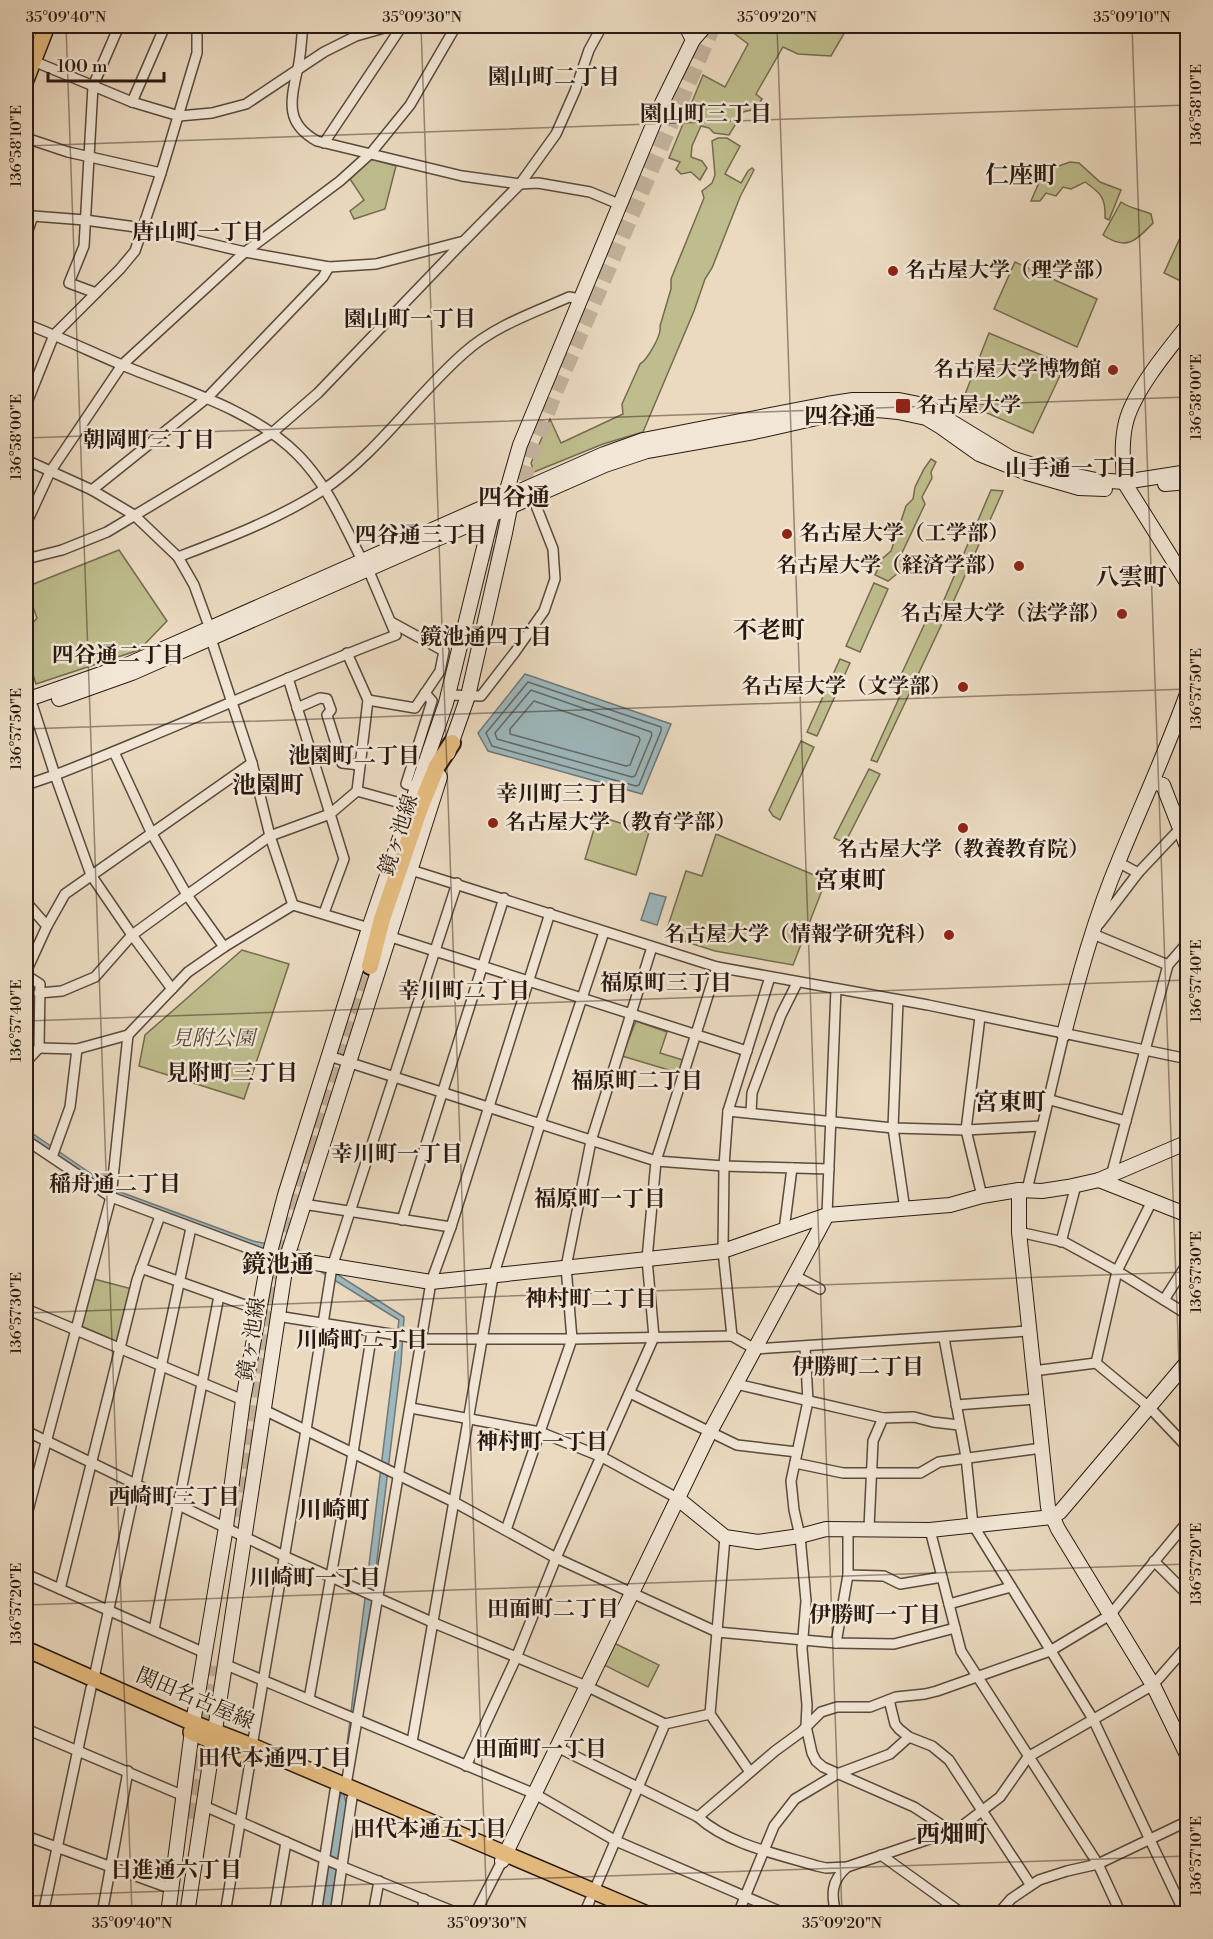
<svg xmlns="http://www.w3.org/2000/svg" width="1213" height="1939" font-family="'Libre Bodoni','Noto Serif JP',serif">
	<rect width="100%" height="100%" fill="#ebdac0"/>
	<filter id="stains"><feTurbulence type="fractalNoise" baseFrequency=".00333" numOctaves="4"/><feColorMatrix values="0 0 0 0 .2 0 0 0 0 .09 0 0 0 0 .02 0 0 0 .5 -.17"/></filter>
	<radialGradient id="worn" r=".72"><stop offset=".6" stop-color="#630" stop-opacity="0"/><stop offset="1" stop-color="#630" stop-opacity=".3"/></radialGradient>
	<g fill="#bebd8d" stroke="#746b4f" stroke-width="1.5">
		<polygon points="737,26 825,26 845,32 831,56 798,54 783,47 756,94 762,99 756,109 743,112 729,135 714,133 709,128 701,126 692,146 691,157 702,161 707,168 700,180 691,172 681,174 676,169 680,162 669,158 703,75 725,87 748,44 731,31"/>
		<path d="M718,138H727L740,146L725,174L741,183L748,171L752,168L754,170L740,197L712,268L705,279L694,311L643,432L603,444L534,472L531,463L550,419L561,443L623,414L622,404L640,364C647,360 662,335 660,326L671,289V279L704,198L702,191L712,183L715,175L712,141Z"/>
		<polygon points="371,159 396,166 385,209 354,219 350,211 364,200 350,179"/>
		<path d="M1070,162L1079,163L1100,182L1121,190L1109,220L1105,218C1106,198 1101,193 1085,182L1071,189L1063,187L1056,196L1046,193L1040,201H1031L1044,171Z"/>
		<path d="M1121,202C1131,209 1140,209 1151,214L1153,223C1136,241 1126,251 1103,235Z"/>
		<polygon points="1180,238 1187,241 1187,284 1164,273"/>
		<polygon points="1015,262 1097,299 1077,347 994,309"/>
		<polygon points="989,333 1065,365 1033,433 962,402"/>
		<polygon points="931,459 936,462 931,472 932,478 922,497 925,504 901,555 903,569 888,581 875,575 883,558 891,551 906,506 913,499 915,487 924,469"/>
		<polygon points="991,490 1003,491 950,609 941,607"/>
		<polygon points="119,550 167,621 139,650 36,684 26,651 26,631 37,618 26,587"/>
		<polygon points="874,583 888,589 860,652 846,646"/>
		<polygon points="931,610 945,617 915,681 901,675"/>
		<polygon points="840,659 850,663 817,736 807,732"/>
		<polygon points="905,685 911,690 877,762 871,760"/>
		<polygon points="801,741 814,747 780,820 773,816 769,810"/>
		<polygon points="869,769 880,774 845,843 834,838"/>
		<polygon points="598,816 649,832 636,875 585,859"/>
		<polygon points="716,834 826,880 793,965 715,951 665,935 686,871 702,876"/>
		<polygon points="242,950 289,964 244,1099 139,1066 145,1035"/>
		<polygon points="636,1021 667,1032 660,1053 683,1060 679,1073 622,1056"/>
		<polygon points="94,1279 132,1289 118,1342 81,1326"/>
		<polygon points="612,1642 659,1665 648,1687 602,1664"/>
	</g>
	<g fill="#9db8bd" stroke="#6f7878" stroke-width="1.5">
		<polygon points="525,674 671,724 642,794 488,751 478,733"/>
		<polygon points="650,893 666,897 657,925 641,920"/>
		<polygon points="26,1129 115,1190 253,1241 299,1250 404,1317 401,1363 372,1601 345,1776 344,1795 348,1809 330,1913 318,1913 336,1804 338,1803 341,1794 399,1320 297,1257 251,1247 114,1196 26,1137"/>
	</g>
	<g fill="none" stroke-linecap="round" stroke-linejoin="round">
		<g stroke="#646867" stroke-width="1.5">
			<polygon points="528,682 661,727 661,731 639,785 636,786 492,746 486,733"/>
			<polygon points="531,690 651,732 652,735 635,776 632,777 497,739 495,733"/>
			<polygon points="534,701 639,737 640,740 630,765 626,766 510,734 510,729"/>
		</g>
		<g stroke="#c4b39d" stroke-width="16" stroke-dasharray="16 8" stroke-linecap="butt">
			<polyline points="516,504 533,450 554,395 713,26"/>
			<polyline points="487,560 505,498"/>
			<polyline points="310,1151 370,966"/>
			<polyline points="240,1468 271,1280 282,1231 310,1138"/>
			<polyline points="242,1516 239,1496 246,1458"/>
			<polyline points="187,1818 209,1665"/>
		</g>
		<g stroke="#5a493d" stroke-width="12">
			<g id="street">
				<path d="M303,26C301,41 301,58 297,72C290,103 286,124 317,141L462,176L520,184L538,183L590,192L621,205"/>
				<polyline points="26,58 132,102 179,116 212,113 246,104 324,52 356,36 391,26"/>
				<polyline points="132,102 165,26"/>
				<polyline points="26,138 68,152 161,173"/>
				<polyline points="324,143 402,26"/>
				<polyline points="26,213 33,216 85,220 143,228 245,252 329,267 376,264 464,241 520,184 556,134 575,91 589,50 602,26"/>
				<polyline points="26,236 33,216"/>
				<polyline points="96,293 69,283 84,246 93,86 119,26"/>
				<path d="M26,324C58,336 89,351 122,365C182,390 251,408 298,455C327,484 344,525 362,560"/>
				<polyline points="26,405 54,335 120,269 135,251 161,173 197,53 197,26"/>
				<polyline points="26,460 92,490 134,515 178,557 194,585 210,629"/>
				<polyline points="92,490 208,397 323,277 329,267"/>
				<polyline points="26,524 50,472 122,365 245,252 340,181 371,153 410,105 456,26"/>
				<path d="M178,557C228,538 278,519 323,490C378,453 415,396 464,353C494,326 533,313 569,297L580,299"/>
				<polyline points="26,559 62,550 107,532 272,433 318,393 462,243"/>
				<polyline points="211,639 252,763 270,836 293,905"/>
				<polyline points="347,653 368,700 357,791"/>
				<polyline points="288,678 344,859 324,913"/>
				<polyline points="449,695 481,696 515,652 544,611 555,579 553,549 533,498"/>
				<polyline points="368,700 415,708 440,671 444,651 391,622"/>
				<path d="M33,707L55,775C170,731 281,678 396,635L368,569"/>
				<polyline points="297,708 320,698 327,699 331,710 327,715 342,763 360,765"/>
				<polyline points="114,752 152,834 187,895 224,947"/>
				<polyline points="26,785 55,775 91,875 132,935 172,989"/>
				<polyline points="418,788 406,784 432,701 425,693"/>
				<polyline points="1118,862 1138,873 1188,820"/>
				<polyline points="411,870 717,967 928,1005 1188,1059"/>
				<polyline points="26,902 47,926"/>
				<polyline points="1099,924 1138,873"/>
				<polyline points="1093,934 1168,965"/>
				<polyline points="388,936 747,1051"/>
				<polyline points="26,972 47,926 65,894 252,763"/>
				<polyline points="26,975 40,984 39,1048 26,1062"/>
				<polyline points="770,977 728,1111 724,1166 723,1251 732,1336 755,1349 1029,1331"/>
				<polyline points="39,993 62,991 95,977 132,935 187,895 270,836 330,814 357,791 411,806"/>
				<polyline points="898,1001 893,1128 905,1210"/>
				<polyline points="980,1017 966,1130 982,1196"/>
				<polyline points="39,1048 77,1049 128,1035 188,972 224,947 293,905 369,928"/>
				<polyline points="329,1056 656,1161 724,1166 829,1169"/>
				<polyline points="1047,1099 1126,1121"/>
				<polyline points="728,1111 893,1128 966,1130 1042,1126"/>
				<polyline points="751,1113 752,1093 781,1015 797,983"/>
				<polyline points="26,1140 111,1197 269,1256"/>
				<polyline points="52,1157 70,1107 77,1049"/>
				<polyline points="1111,1176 1168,965 1188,942"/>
				<polyline points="1027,1190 1064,1034"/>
				<polyline points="303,1204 451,1227"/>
				<polyline points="827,1215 836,989"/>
				<polyline points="402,1220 504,898"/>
				<polyline points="784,1230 792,1168"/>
				<polyline points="1019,1232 1064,1242 1117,1271 1188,1315"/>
				<polyline points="1061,1242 1076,1185"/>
				<polyline points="141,1268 259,1310"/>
				<polyline points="795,1276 820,1289"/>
				<polyline points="1164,1300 1188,1262"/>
				<polyline points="26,1309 243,1400"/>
				<polyline points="277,1316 422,1339 572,1339 732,1336"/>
				<polyline points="944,1338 966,1457 973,1525 1093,1719 1185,1914"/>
				<polyline points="805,1347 808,1401 791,1481 794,1510 800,1536 806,1601 802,1649 807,1705 806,1726 812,1753 816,1761 823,1767 914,1807 951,1831"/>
				<polyline points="1096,1363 1117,1271 1152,1201"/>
				<polyline points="1033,1371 1096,1363 1149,1407 1188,1448"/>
				<polyline points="736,1384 883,1418 914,1417 933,1422 959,1425"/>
				<polyline points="630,1393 737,1445 797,1452"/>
				<polyline points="956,1405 1036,1399"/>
				<polyline points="411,1408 540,1432 602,1457 677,1498"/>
				<polyline points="262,1409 454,1502 556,1558 717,1632 836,1643 894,1644 955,1628"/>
				<polyline points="26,1431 284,1556 434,1623 586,1686 665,1724"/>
				<polyline points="795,1463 843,1473 920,1473 939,1462 1042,1448"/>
				<polyline points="26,1518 111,1197 128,1035"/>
				<polyline points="869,1528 873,1441 883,1418"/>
				<polyline points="506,1530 572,1339 566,1267 591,1141 652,947"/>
				<polyline points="930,1530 961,1651 1098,1864 1121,1914"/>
				<polyline points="725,1537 710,1714 750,1772"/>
				<polyline points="1154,1561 1188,1595"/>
				<polyline points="26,1574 205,1653"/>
				<polyline points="848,1575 884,1576 900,1584 942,1577"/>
				<polyline points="60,1589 137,1280 160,1216"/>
				<polyline points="949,1604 1011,1587"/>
				<polyline points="154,1630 219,1296"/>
				<polyline points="836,1643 848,1575 848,1530"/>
				<polyline points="224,1664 535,1794 616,1841 786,1914"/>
				<polyline points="94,1678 191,1228"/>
				<polyline points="309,1699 353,1453 372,1332"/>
				<polyline points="889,1700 895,1724 899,1729 909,1737 932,1746 949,1760 1030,1884"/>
				<polyline points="26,1729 184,1796"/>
				<polyline points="1174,1730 1188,1724"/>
				<polyline points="412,1742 493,1277 540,1124 604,932"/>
				<polyline points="252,1746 306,1430 332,1267 457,883"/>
				<path d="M557,1747L698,1817C729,1845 778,1854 817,1866L826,1868L847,1867L944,1834L962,1826L1000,1797L1028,1757L1153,1685L1188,1645"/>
				<polyline points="466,1766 516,1658 556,1558 654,1337 647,1259 656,1161 717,967"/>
				<polyline points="346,1785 431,1282 451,1227 550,913"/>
				<polyline points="202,1805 343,1867 460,1914"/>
				<polyline points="698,1817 775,1751 801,1732 821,1712 837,1707 870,1707 896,1697 925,1694 937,1691 1050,1651 1110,1615 1188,1521"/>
				<polyline points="26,1836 172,1889"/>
				<polyline points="881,1855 963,1914"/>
				<polyline points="594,1891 665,1724 710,1714"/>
				<polyline points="43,1914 91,1688"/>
				<polyline points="102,1914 128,1771"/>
				<polyline points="225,1914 251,1756"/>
				<polyline points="274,1914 286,1842"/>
				<polyline points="316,1914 335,1791"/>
				<polyline points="335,1914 352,1798"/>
				<polyline points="373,1914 379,1881"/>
				<polyline points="422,1914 424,1899"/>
				<polyline points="475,1914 502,1861"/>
				<polyline points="584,1914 590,1900"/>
				<polyline points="738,1914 774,1826 795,1799 837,1774 890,1754 909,1737"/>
				<path d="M836,1914C831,1894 831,1881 847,1867"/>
				<polyline points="998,1914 1011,1899 1039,1880 1067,1871 1098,1864 1188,1821"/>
			</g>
		</g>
		<g stroke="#2a1911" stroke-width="16">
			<g id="secondary">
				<polyline points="686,26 693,40"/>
				<path d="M1188,325C1167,351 1134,391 1126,422C1121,442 1123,462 1124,482L1188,584"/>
				<polyline points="1165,484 1188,482"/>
				<polyline points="59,699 132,673 605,465 647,451 754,432 830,415 878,410 898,412 926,418 941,427 979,454 1027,473 1079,488 1105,489"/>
				<polyline points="26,700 129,664 604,454 643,440 827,404 853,400 899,400 924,405 1011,458 1049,470 1096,480 1124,482 1188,472"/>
				<polyline points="448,753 468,696 505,533 510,508 505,497"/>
				<polyline points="1154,782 1163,785 1188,849"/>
				<path d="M1064,1034C1079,976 1095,917 1119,860C1142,804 1167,750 1188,691"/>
				<polyline points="1099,1180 1188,1215"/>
				<polyline points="1019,1190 1019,1232 1048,1507 1058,1529 1153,1685 1188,1757"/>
				<polyline points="278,1257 431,1282 723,1251 827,1215 950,1205 982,1196 1019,1190 1042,1191 1068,1187 1099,1180 1188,1142"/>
				<polyline points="677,1498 725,1537 758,1542 800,1536 826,1529 930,1530 1052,1517 1060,1512 1188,1361"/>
				<polyline points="502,1861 710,1432 827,1215"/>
				<polyline points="168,1914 193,1723 226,1527 243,1400 269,1256 285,1195 369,928 446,703 492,515 505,497 520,445 662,103 693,40 705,26"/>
				<polyline points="187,1914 287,1257 440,777"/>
			</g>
		</g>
		<g stroke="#2a1911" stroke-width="18">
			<g id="primary">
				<polyline points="26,38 31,26"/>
				<polyline points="26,80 47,26"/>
				<polyline points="26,1649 193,1723 252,1746 647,1914"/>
				<polyline points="191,1732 241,1753"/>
			</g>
		</g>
		<g stroke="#2a1911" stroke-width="20">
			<polyline id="highway" points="370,966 382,919 420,808 437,766 452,743"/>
		</g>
		<use href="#street" stroke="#f2e7d6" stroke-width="9"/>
		<use href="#secondary" stroke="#f2e7d6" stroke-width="14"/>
		<use href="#primary" stroke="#e6bd80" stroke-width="15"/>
		<use href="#highway" stroke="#e6bd80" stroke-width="16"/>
	</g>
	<path fill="none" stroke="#2a1911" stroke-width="1.5" stroke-opacity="0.45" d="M66,26L132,1914M421,26L487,1914M777,26L842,1914M1132,26L1188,1622M26,146L1188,105M26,438L1188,397M26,729L1188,689M26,1021L1188,980M26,1313L1188,1272M26,1605L1188,1564M26,1896L1188,1856"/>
	<g fill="#8f2418" stroke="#f2e7d6" stroke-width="2">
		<circle cx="893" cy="271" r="6"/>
		<circle cx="1113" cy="370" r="6"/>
		<rect x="895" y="398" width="16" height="16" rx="3"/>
		<circle cx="787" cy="534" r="6"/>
		<circle cx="1019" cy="566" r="6"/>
		<circle cx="1122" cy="614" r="6"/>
		<circle cx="963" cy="687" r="6"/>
		<circle cx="493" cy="823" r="6"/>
		<circle cx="963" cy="828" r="6"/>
		<circle cx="949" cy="935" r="6"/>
	</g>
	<g text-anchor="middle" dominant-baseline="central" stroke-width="5" stroke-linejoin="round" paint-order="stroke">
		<g font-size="21" font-weight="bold" fill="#2a1911" stroke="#f2e7d6" text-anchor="end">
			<text x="905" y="271" text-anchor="start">名古屋大学（理学部）</text>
			<text x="1101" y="370">名古屋大学博物館</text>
			<text x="916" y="406" text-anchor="start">名古屋大学</text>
			<text x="799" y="534" text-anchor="start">名古屋大学（工学部）</text>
			<text x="1007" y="566">名古屋大学（経済学部）</text>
			<text x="1110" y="614">名古屋大学（法学部）</text>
			<text x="951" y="687">名古屋大学（文学部）</text>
			<text x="505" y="823" text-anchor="start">名古屋大学（教育学部）</text>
			<text x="963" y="850" text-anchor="middle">名古屋大学（教養教育院）</text>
			<text x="937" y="935">名古屋大学（情報学研究科）</text>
		</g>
		<g font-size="21" fill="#2a1911" stroke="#f2e7d6">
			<text transform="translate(399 835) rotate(-72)">鏡ヶ池線</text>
			<text transform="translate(252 1339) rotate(-81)">鏡ヶ池線</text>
			<text transform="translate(195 1699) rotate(23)">関田名古屋線</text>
		</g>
		<g font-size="21" font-style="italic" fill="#564a36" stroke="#f2e7d6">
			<text x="213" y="1039">見附公園</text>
		</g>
		<g font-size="22" font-weight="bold" fill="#2a1911" stroke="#f2e7d6">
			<text x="554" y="77">園山町二丁目</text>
			<text x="706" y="114">園山町三丁目</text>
			<text x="198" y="232">唐山町一丁目</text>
			<text x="410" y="319">園山町一丁目</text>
			<text x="149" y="440">朝岡町三丁目</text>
			<text x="1071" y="468">山手通一丁目</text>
			<text x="421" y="535">四谷通三丁目</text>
			<text x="486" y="637">鏡池通四丁目</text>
			<text x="118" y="655">四谷通二丁目</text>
			<text x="354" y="756">池園町二丁目</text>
			<text x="562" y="794">幸川町三丁目</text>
			<text x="666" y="983">福原町三丁目</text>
			<text x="464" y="991">幸川町二丁目</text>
			<text x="232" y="1073">見附町三丁目</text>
			<text x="637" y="1081">福原町二丁目</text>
			<text x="397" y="1154">幸川町一丁目</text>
			<text x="115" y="1184">稲舟通二丁目</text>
			<text x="600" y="1199">福原町一丁目</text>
			<text x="591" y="1299">神村町二丁目</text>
			<text x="362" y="1340">川崎町二丁目</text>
			<text x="858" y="1367">伊勝町二丁目</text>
			<text x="542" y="1442">神村町一丁目</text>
			<text x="174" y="1497">西崎町三丁目</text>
			<text x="315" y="1578">川崎町一丁目</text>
			<text x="553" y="1609">田面町二丁目</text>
			<text x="875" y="1615">伊勝町一丁目</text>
			<text x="541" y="1749">田面町一丁目</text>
			<text x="275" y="1758">田代本通四丁目</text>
			<text x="430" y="1829">田代本通五丁目</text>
			<text x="176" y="1870">日進通六丁目</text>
		</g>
		<g font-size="24" font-weight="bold" fill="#2a1911" stroke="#f2e7d6">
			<text x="1021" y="176">仁座町</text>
			<text x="840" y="417">四谷通</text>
			<text x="514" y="498">四谷通</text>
			<text x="1131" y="578">八雲町</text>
			<text x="769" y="631">不老町</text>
			<text x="268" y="786">池園町</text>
			<text x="850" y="881">宮東町</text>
			<text x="1010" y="1103">宮東町</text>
			<text x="278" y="1265">鏡池通</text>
			<text x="334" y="1511">川崎町</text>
			<text x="952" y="1835">西畑町</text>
		</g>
	</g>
	<rect width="1213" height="1939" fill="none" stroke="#ebdac0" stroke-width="66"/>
	<path d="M48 72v9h116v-9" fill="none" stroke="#2a1911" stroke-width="3"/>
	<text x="57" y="72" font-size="18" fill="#2a1911" stroke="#f2e7d6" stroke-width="4.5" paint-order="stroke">100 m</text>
	<rect x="33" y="33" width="1147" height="1873" fill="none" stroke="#2a1911" stroke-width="2"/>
	<g font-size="15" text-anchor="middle" fill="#2a1911">
		<text x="66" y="22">35°09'40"N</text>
		<text x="422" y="22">35°09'30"N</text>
		<text x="777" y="22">35°09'20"N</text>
		<text x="1132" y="22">35°09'10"N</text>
		<text transform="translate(1196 105) rotate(-90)" y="5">136°58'10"E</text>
		<text transform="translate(16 146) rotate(-90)" y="5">136°58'10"E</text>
		<text transform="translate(1196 397) rotate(-90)" y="5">136°58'00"E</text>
		<text transform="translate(16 437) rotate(-90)" y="5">136°58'00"E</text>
		<text transform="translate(1196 689) rotate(-90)" y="5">136°57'50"E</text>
		<text transform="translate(16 729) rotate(-90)" y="5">136°57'50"E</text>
		<text transform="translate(1196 981) rotate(-90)" y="5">136°57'40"E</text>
		<text transform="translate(16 1021) rotate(-90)" y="5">136°57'40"E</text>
		<text transform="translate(1196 1272) rotate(-90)" y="5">136°57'30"E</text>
		<text transform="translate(16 1313) rotate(-90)" y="5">136°57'30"E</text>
		<text transform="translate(1196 1564) rotate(-90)" y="5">136°57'20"E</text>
		<text transform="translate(16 1604) rotate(-90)" y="5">136°57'20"E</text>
		<text transform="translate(1196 1856) rotate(-90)" y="5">136°57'10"E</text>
		<text x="132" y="1928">35°09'40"N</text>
		<text x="487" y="1928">35°09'30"N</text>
		<text x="842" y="1928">35°09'20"N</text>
	</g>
	<rect width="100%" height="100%" filter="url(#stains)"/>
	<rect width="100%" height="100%" fill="url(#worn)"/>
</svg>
